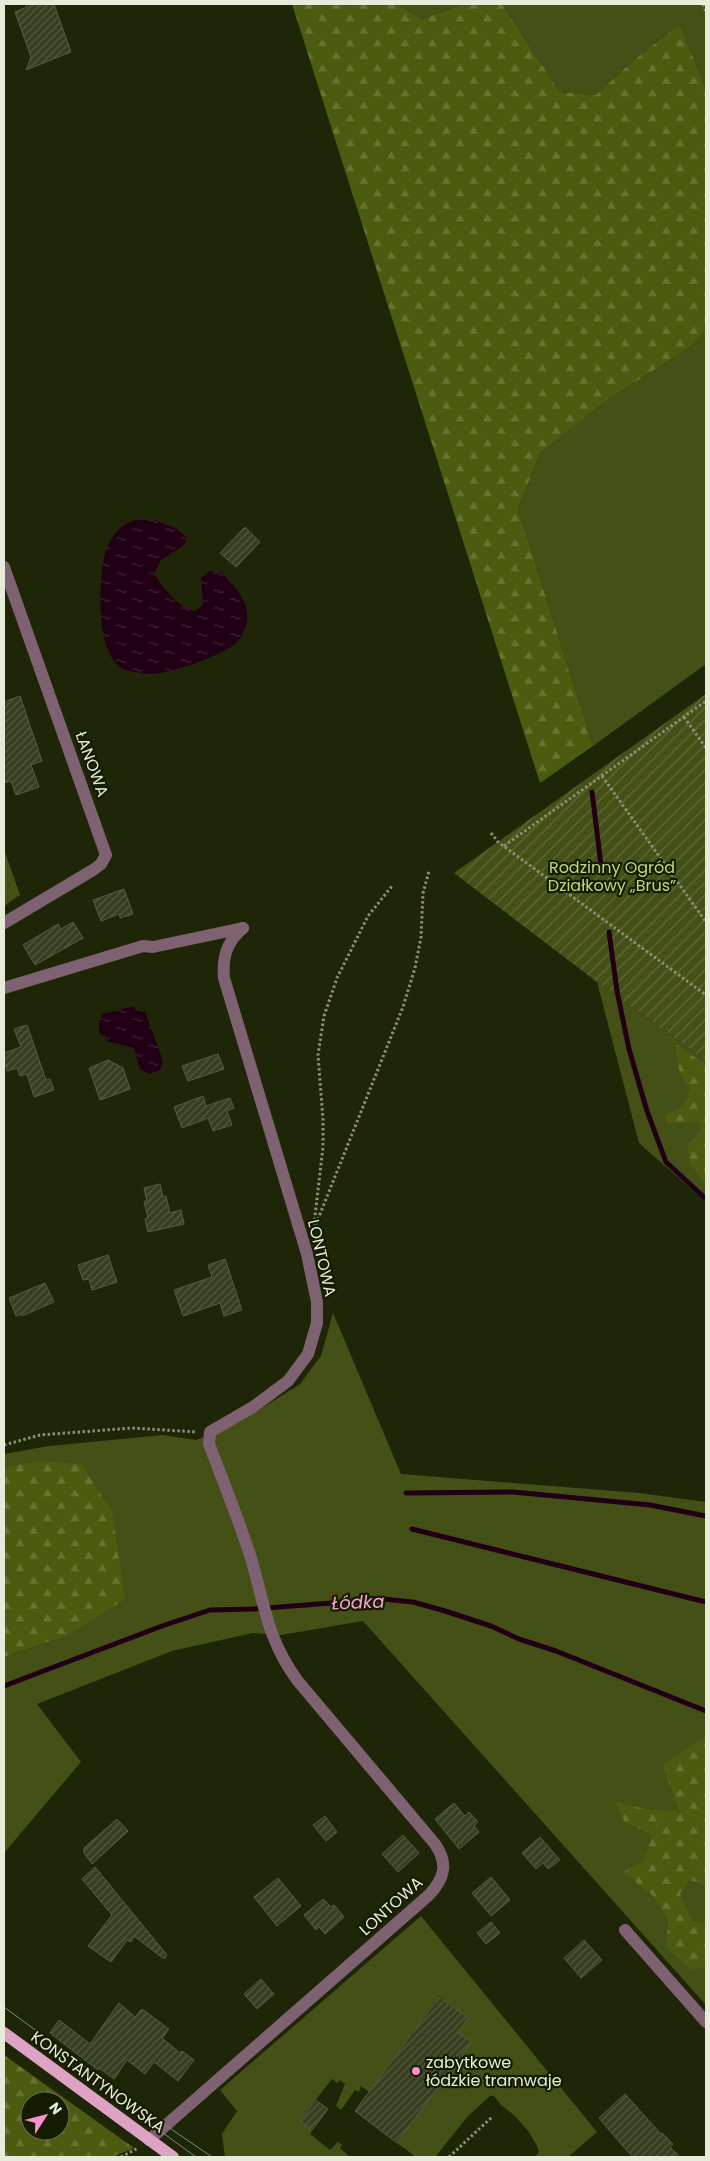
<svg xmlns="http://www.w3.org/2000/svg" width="710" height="2161" font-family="Poppins,sans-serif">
	<defs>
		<pattern id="forest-firs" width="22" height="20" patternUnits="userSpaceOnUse" patternTransform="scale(1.25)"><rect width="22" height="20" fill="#4d5b10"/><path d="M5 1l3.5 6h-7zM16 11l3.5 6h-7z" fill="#677332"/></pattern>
		<pattern id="garden-furrows" width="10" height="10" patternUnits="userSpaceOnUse" patternTransform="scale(1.25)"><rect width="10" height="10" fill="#455017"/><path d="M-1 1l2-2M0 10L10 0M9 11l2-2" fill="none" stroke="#606938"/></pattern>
		<pattern id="water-ripples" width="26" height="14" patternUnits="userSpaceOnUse" patternTransform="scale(1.25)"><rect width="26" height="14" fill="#210015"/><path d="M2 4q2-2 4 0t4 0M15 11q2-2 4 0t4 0" fill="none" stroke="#412536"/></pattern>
		<pattern id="building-hatch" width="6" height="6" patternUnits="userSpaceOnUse" patternTransform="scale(1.25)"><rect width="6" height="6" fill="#373e20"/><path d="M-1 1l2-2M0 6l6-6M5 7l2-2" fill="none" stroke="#545a40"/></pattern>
	</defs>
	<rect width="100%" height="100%" fill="#1f2507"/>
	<g fill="#455017">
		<polygon points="398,4 463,4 422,19"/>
		<polygon points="502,4 706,4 706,90 680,24 634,60 596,95 560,92"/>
		<polygon points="706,331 706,664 593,746 518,509 540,453 609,399 690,347"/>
		<polygon points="4,849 20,895 4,906"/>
		<polygon points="597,982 706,1061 706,1202 639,1143"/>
		<polygon points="333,1313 401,1474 639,1493 706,1502 706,2005 363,1621 281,1635 253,1633 172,1651 37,1704 81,1762 4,1853 4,1657 66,1636 34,1461 4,1467 4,1454 49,1446 163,1435 196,1440 238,1423 300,1384 321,1356"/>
		<polygon points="421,1916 597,2132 568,2157 535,2157 539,2152 537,2146 529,2132 514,2115 501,2105 494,2096 490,2096 468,2116 436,2156 416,2157 397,2143 470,2042 457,2032 468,2018 439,1996 369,2092 361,2086 359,2092 355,2090 341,2110 336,2106 345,2084 340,2080 337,2083 332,2079 300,2120 312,2130 310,2134 330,2150 338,2142 342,2145 340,2148 350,2157 225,2157 222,2134 237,2111 220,2090"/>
	</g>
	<g fill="url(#forest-firs)" fill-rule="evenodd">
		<polygon points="292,4 398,4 422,19 463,4 502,4 560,92 596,95 634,60 680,24 706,90 706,331 690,347 609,399 540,453 518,509 593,746 540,783"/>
		<path d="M676,1044L706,1065V1185L690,1163L687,1144L701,1131L699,1122L666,1123L665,1116L683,1106L690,1089C678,1074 677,1063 676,1044Z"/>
		<polygon points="34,1461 81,1464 112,1512 125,1599 66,1636 4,1657 4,1467"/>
		<polygon points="706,1736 706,1884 689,1880 680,1894 692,1921 706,1925 706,1966 692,1970 667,1948 668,1918 652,1895 623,1872 643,1862 653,1835 625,1822 615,1802 645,1809 679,1811 663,1765"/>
		<path d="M4,2055L134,2148L112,2157H4ZM30,2101H60V2131H30Z"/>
	</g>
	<polygon fill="url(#garden-furrows)" points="706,694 706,1061 597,982 454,873"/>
	<g fill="url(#water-ripples)">
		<path d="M155,520L177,529L188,538L184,545L161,560L154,574C165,589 177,607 195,611L203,605L201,578L210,571L222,573C235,587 250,602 247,622C246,627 241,639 237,642C226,654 177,671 160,673C151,675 128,673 120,667C96,649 99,588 103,562C106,545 115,528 132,521C138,519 148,520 155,520Z"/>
		<polygon points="135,1006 135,1010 142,1012 145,1011 163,1061 160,1070 149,1074 140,1069 134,1048 107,1041 99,1033 99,1023 102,1014"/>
	</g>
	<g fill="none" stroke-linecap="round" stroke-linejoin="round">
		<g stroke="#210015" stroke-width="5">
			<polyline points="592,792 602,873"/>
			<polyline points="609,932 617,991 629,1049 647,1111 666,1162 706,1199"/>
			<polyline points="406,1493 513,1492 650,1505 706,1516"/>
			<polyline points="412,1529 706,1602"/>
			<polyline points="4,1686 162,1626 210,1610 253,1609 383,1599 413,1602 445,1611 491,1626 519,1639 556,1651 706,1711"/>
		</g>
	</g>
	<g fill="url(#building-hatch)" stroke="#565d3e">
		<polygon points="26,4 54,4 71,52 26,70 31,57 15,12 27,7"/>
		<polygon points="245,527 260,542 236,567 220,553"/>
		<polygon points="20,696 42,761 31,765 39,787 16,795 11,781 4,783 4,702"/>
		<polygon points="124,889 133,914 120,918 119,914 101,921 93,900"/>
		<polygon points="73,922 83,938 35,965 23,945 58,924 61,929"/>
		<polygon points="27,1025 46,1080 50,1079 54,1090 34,1097 27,1074 20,1076 17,1068 7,1071 4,1061 4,1053 21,1047 14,1029"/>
		<polygon points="218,1054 224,1069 188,1081 182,1066"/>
		<polygon points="108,1060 123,1068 130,1089 100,1100 89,1068"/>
		<polygon points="203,1096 206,1106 230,1098 234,1108 227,1111 232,1125 213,1131 208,1118 182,1128 174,1107"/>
		<polygon points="160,1184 163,1197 166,1196 170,1213 181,1210 184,1224 148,1232 145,1219 148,1218 144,1201 147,1201 144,1188"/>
		<polygon points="108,1255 117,1282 92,1290 89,1279 83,1280 78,1265"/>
		<polygon points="225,1259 242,1310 224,1316 220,1303 183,1316 174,1290 212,1277 208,1265"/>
		<polygon points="45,1283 54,1302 22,1316 21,1314 16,1316 9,1298"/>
		<polygon points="454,1803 465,1816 469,1812 478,1822 474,1826 479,1832 459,1849 435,1819"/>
		<polygon points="325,1816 337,1832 326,1841 313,1825"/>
		<polygon points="117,1819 128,1831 92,1864 84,1853 84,1848"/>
		<polygon points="403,1835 419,1853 398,1872 382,1854"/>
		<polygon points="540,1837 560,1860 548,1869 543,1863 536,1869 522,1853"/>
		<polygon points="95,1867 167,1955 164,1959 134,1936 131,1942 127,1940 111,1962 88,1946 112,1915 82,1879"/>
		<polygon points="491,1877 510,1900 491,1916 472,1893"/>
		<polygon points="278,1878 301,1906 277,1926 254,1897"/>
		<polygon points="323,1899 331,1907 334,1905 344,1917 325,1934 319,1927 316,1930 304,1915"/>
		<polygon points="491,1922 500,1933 486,1944 477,1933"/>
		<polygon points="584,1940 602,1960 581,1978 564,1958"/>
		<polygon points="261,1979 274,1994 257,2009 244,1994"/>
		<polygon points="439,1997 468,2018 458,2032 471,2042 397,2143 355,2111"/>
		<polygon points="119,2003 135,2017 142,2009 169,2029 162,2038 180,2053 182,2051 194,2060 178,2081 154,2062 145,2074 127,2060 114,2079 99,2068 98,2070 50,2033 59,2020 90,2044"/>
		<polygon points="625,2094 661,2134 662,2133 673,2144 670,2147 680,2157 633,2157 621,2144 599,2118"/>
		<polygon points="316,2100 328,2109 312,2130 300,2121"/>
	</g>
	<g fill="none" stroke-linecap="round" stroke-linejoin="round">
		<g stroke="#8a8f77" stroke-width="3" stroke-dasharray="2.5 2.5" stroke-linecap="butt">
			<polyline points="703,4 706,12"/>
			<polyline points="684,717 706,748"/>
			<polyline points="602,776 706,922"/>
			<polyline points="491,833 498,842 706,995"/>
			<polyline points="504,846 706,701"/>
			<polyline points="314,1225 323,1147 323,1119 318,1055 324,1016 337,978 368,916 392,886"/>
			<polyline points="314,1229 403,1007 415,968 421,937 423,893 429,871"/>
			<polyline points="4,1445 40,1435 132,1428 197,1432"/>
			<polyline points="121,2157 138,2148"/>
			<polyline points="449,2157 492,2117"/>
		</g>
		<g stroke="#7f6272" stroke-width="12">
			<polyline points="4,567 106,855 101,864 93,870 4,923"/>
			<polyline points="4,988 143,946 153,947 243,928"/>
			<polyline points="625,1930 706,2022"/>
			<path d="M149,2140L429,1895C444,1879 449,1864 435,1844L297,1680C266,1637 265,1604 250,1555C238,1518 223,1481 209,1444L210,1432L253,1407L288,1381L308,1354L317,1323V1302L307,1254L224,978C222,957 227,941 243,928"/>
		</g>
		<polyline stroke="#dda2c4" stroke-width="12" points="4,2033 173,2157"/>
		<g stroke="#848a72" stroke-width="1">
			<polyline points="4,2007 155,2118 212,2157"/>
			<polyline points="64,2060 94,2082"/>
			<polyline points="163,2133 196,2157"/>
		</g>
	</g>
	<circle fill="#f790ce" stroke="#161c01" stroke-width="2" cx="416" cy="2071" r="5"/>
	<g text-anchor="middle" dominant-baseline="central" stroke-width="4.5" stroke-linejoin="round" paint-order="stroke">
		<g font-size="16" fill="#e7ecda" stroke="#161c01">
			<text transform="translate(92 764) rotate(70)">ŁANOWA</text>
			<text transform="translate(322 1258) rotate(77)">LONTOWA</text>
			<text transform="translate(391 1906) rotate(-42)">LONTOWA</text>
			<text transform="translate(98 2082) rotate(36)">KONSTANTYNOWSKA</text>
		</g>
		<g font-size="16" fill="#c2d876" stroke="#161c01">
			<text x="612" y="867">Rodzinny Ogród<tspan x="612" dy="18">Działkowy „Brus”</tspan></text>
		</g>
		<g font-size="16" fill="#e7ecda" stroke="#161c01" text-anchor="start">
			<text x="426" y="2062">zabytkowe<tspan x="426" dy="18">łódzkie tramwaje</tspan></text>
		</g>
		<g font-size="18" font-style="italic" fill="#fba0d6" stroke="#161c01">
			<text transform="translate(358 1602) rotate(-2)">Łódka</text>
		</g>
	</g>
	<rect width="710" height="2161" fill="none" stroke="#e7ecda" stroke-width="10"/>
	<g transform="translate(45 2116) rotate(54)"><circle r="24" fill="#161c01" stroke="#6a6f58"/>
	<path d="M0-4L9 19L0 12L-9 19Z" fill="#f790ce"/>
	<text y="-8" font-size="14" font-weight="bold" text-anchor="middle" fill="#e7ecda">N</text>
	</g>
</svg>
